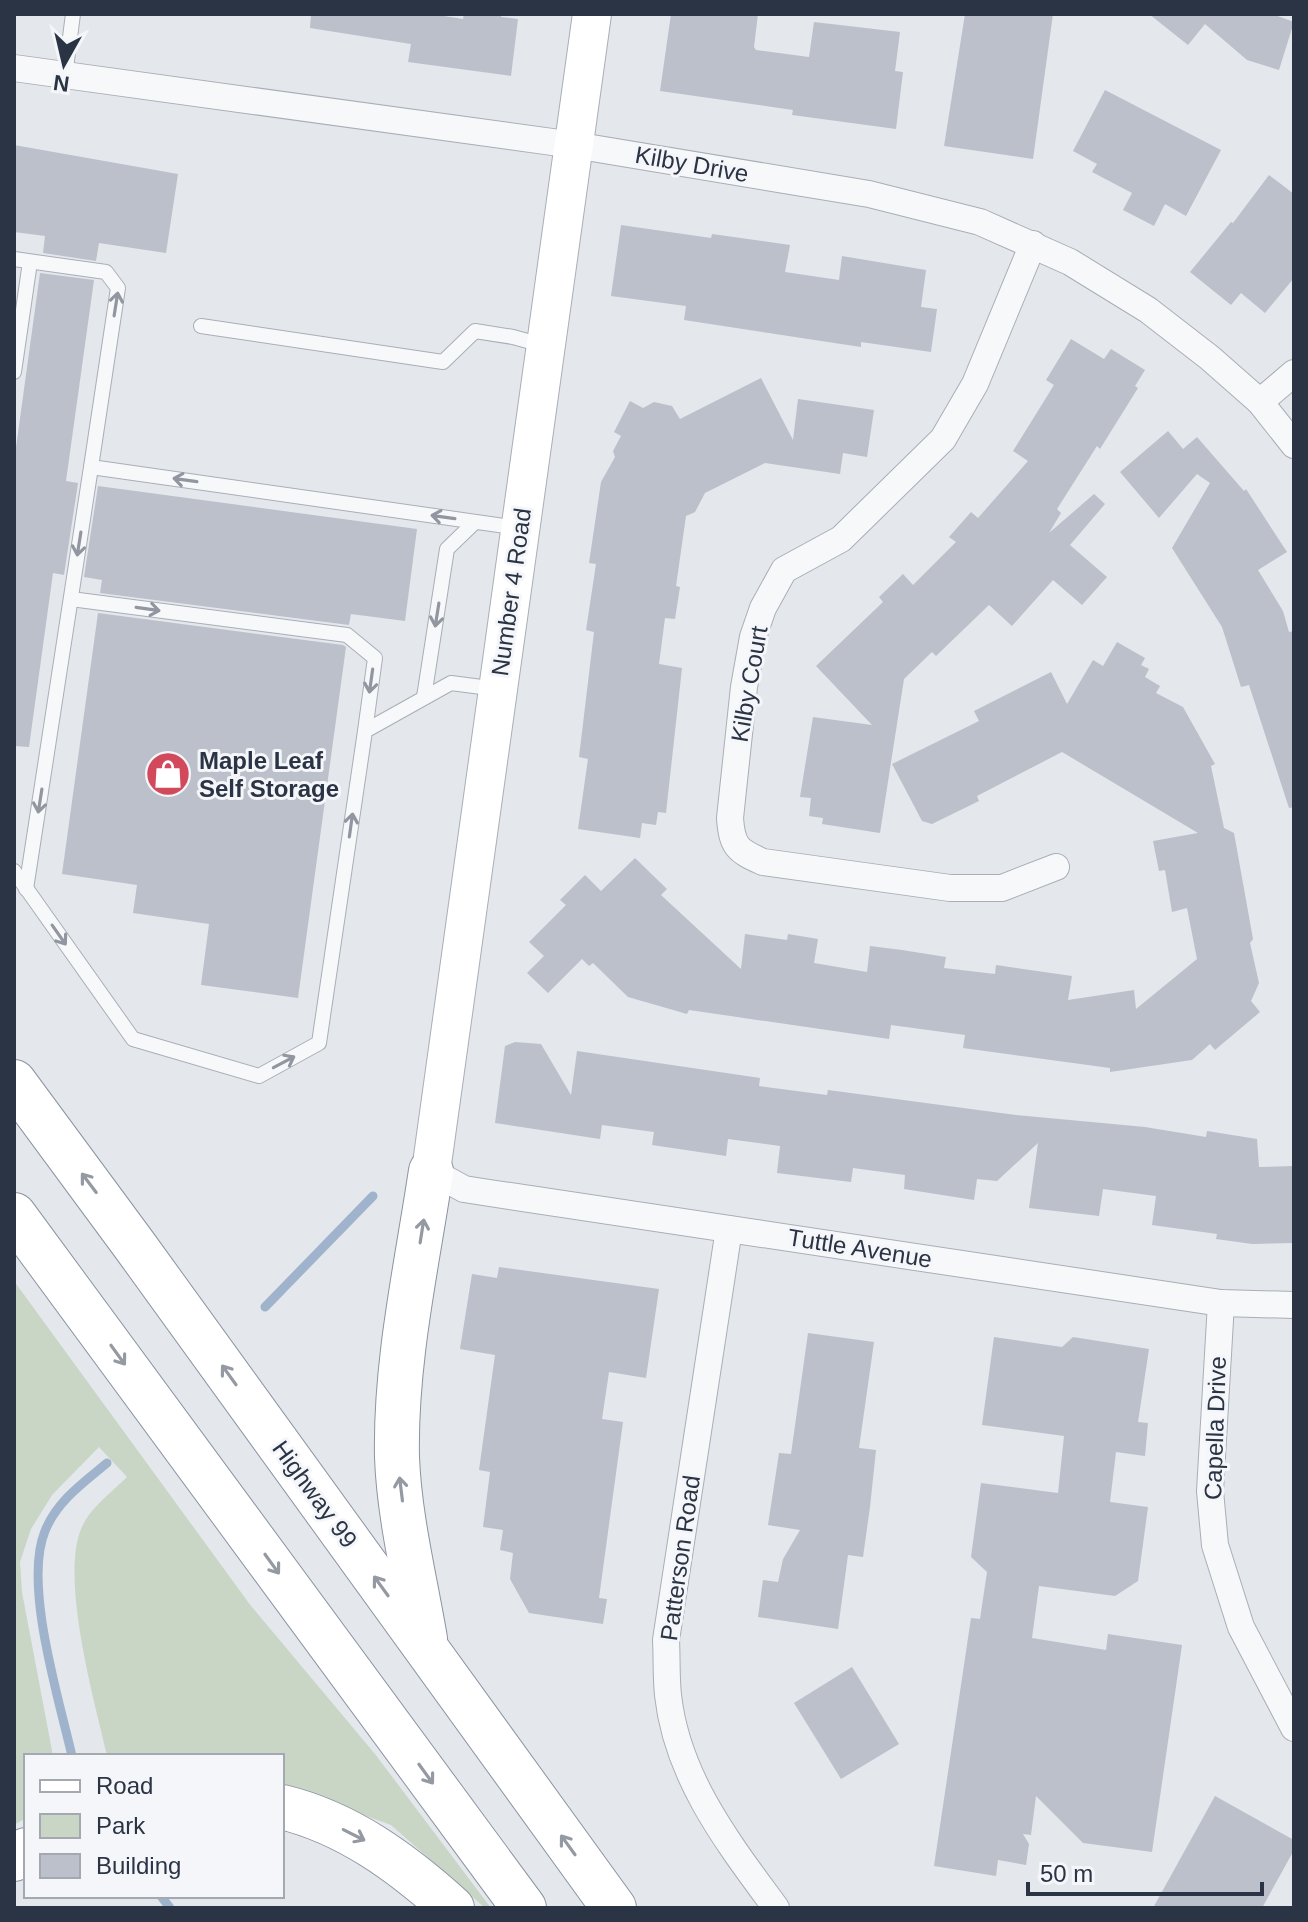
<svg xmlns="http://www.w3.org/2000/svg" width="1308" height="1922" font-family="Arial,sans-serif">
	<rect width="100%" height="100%" fill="#e4e7ec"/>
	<path fill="#c9d6c5" d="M14,1281L251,1606L375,1754L491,1908H485L391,1825L282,1785V1756H107C95,1702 56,1568 85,1521C94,1505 114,1490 127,1477L99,1447L52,1495L31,1529L20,1562L22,1592L53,1756H26V1818L14,1825Z"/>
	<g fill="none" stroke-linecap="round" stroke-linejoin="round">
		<g stroke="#9fb4cc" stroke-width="9">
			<polyline points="265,1307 373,1196"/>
			<path d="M72,1756C59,1699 23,1584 45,1531C57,1501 83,1483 107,1463"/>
			<polyline points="161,1896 170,1908"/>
		</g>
	</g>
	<g fill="#bbc0ca">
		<polygon points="311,14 431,14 463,19 464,14 501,14 501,17 518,19 511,76 408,62 411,44 310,28"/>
		<polygon points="671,14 758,14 754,47 756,50 809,57 814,22 900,32 895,71 903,72 896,129 792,115 793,110 660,91"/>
		<polygon points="965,14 1053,14 1033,159 944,146"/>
		<polygon points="1149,14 1272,14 1294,22 1279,70 1247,60 1205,24 1188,45"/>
		<polygon points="1105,90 1221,150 1186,216 1165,204 1154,226 1123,210 1132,193 1092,172 1097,164 1073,151"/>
		<polygon points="14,145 178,174 166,253 99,243 96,261 43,253 45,236 14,232"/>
		<polygon points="1269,175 1294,194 1294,278 1265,313 1241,293 1231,305 1190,272 1231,222 1233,223"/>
		<polygon points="621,225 711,238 712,234 790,245 785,272 839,280 842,256 926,270 921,307 937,309 931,352 861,342 861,347 684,320 686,306 611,296"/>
		<polygon points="40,273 94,280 66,481 78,483 64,575 53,573 29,747 14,746 14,462"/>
		<polygon points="1071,339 1104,359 1111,349 1145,370 1135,386 1138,388 1100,449 1097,446 1057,509 1061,513 1049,533 1094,494 1105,504 1070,545 1107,577 1082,605 1053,580 1012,626 989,605 936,656 932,652 904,679 880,833 822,824 823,818 809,816 811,798 800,797 813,717 872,725 816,666 883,602 879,597 903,574 913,585 956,542 949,537 971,512 978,518 1028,461 1013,451 1054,385 1046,380"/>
		<polygon points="761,378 793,440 798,399 874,410 867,457 843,453 840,474 765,463 705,493 695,512 686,516 676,586 680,587 675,619 665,618 659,664 682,668 666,813 658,812 656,825 642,823 640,838 578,829 588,759 579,757 594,632 586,630 596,564 589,563 601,482 615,457 613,451 621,436 614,432 630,401 643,408 654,402 672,406 680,419"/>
		<polygon points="1168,431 1183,449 1197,437 1244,491 1246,489 1287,552 1258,570 1283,611 1289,632 1294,631 1294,807 1289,808 1249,685 1241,687 1222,627 1172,548 1210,483 1197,474 1159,518 1120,472"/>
		<polygon points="98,486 417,529 405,621 351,614 349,625 100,593 102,580 84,577"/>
		<polygon points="98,613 343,645 346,647 298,998 201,985 209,924 133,913 137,885 62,874"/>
		<polygon points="1117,642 1145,658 1141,665 1149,669 1145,677 1160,686 1156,693 1183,707 1215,764 1211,766 1224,828 1234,833 1253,939 1250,943 1259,983 1251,1001 1260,1012 1215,1050 1210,1044 1192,1060 1110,1072 1110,1068 963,1048 965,1035 891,1025 889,1039 689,1010 687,1014 628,997 593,963 589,966 582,959 548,993 527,973 544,956 529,942 566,905 560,900 585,875 601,891 635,858 667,889 661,895 741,969 745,934 787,940 788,934 818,939 814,963 867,972 870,946 902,950 946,957 944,968 995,974 996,965 1072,976 1068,1000 1134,990 1136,1009 1197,959 1187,908 1172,912 1165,870 1159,871 1153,841 1198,833 1062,752 977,796 979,801 932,824 922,821 892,764 979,721 974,711 1051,672 1067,704 1093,660 1103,666"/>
		<polygon points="515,1042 541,1044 571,1095 577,1051 760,1078 759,1086 827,1095 828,1090 1016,1115 1145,1127 1206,1137 1207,1131 1257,1139 1259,1167 1294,1166 1294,1243 1252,1244 1216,1239 1217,1234 1152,1225 1156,1196 1103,1189 1099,1216 1029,1208 1038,1143 997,1181 977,1179 974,1200 904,1189 905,1175 853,1168 851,1182 777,1173 780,1146 728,1139 726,1156 652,1145 654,1132 602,1125 600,1139 495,1123 505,1046"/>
		<polygon points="499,1267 659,1289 646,1378 609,1372 602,1419 623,1422 599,1598 607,1599 603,1624 529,1613 510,1579 513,1553 500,1550 503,1530 483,1527 490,1472 479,1470 495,1355 460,1349 472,1274 497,1278"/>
		<polygon points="808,1333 874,1342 859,1448 876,1450 870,1507 863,1557 848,1555 838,1629 758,1617 763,1580 778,1582 783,1559 800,1530 768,1525 779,1453 791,1454"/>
		<polygon points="994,1337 1062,1347 1073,1337 1149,1349 1138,1422 1148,1423 1145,1456 1116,1452 1110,1502 1148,1507 1138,1581 1115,1596 1039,1586 1032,1638 1106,1650 1108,1634 1182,1645 1152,1852 1083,1843 1036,1796 1031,1835 1023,1834 1029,1844 1026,1865 998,1860 996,1876 934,1866 971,1618 980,1619 987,1572 971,1557 981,1483 1058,1493 1064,1436 982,1425"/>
		<polygon points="852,1667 899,1744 841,1779 794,1703"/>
		<polygon points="1215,1796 1294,1840 1294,1850 1262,1908 1153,1908"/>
	</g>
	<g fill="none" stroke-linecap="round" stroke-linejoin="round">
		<g stroke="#a9aeb7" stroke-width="16">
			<g id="lane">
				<polyline points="65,76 73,14"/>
				<polyline points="14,259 106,272 118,288 91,467 519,528"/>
				<polyline points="201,326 443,362 475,331 513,337 542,345"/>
				<polyline points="14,372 30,262"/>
				<polyline points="71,599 347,635 375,658 365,731"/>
				<polyline points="424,697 447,549 475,522"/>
				<polyline points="14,871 133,1039 259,1076 319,1043 365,731 451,683 497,689"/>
				<polyline points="26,889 91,467"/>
			</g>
		</g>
		<g stroke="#a9aeb7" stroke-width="28">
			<g id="street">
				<polyline points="14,68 574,145 869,194 980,222 1070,262 1148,310 1210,358 1260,402 1294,445"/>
				<path d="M1033,244L975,384L943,439L841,539L784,570L763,608L753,637L744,687L730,818C732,847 738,851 763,862L950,888H1002L1056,867"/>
				<polyline points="1260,402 1294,373"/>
				<polyline points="431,1171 464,1189 483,1192 1221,1303 1294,1305"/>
				<path d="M729,1229L666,1640C667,1658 666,1677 668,1695C677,1778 729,1844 776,1908"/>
				<polyline points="1221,1303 1210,1491 1215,1545 1241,1627 1294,1728"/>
			</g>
		</g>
		<g stroke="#a9aeb7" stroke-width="40">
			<polyline id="secondary" points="431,1171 592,14"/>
		</g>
		<g stroke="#8b94a3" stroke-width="46">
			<g id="highway">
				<polyline points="14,1082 135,1246 614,1908"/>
				<polyline points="14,1215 524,1908"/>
				<path d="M425,1639C415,1580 399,1516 397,1457C395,1361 417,1265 431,1171"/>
				<path d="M282,1807C348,1823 402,1863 452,1908"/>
				<polyline points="14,1859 26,1850"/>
			</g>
		</g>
		<use href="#lane" stroke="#f7f8fa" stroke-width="14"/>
		<use href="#street" stroke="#f7f8fa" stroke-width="26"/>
		<use href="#secondary" stroke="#fff" stroke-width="38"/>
		<use href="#highway" stroke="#fff" stroke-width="44"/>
	</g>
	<defs><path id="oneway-shaft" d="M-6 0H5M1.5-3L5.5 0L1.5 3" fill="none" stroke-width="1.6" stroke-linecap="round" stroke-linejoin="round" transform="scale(2)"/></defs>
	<g stroke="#9196a0">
		<use href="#oneway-shaft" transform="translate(116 304) rotate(-81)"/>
		<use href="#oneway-shaft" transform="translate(185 480) rotate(-172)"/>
		<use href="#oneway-shaft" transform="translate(443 517) rotate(-172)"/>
		<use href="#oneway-shaft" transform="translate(79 544) rotate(99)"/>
		<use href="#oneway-shaft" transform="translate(148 609) rotate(8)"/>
		<use href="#oneway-shaft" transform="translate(437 615) rotate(99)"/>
		<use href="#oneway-shaft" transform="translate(371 681) rotate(98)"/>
		<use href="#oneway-shaft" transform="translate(40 801) rotate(99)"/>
		<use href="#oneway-shaft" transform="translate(351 825) rotate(-82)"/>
		<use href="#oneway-shaft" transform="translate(59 935) rotate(55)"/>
		<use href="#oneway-shaft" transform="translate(284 1062) rotate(-28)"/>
	</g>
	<g stroke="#959aa2">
		<use href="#oneway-shaft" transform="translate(89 1183) rotate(-127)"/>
		<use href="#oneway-shaft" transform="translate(422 1231) rotate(-81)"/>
		<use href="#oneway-shaft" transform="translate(118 1355) rotate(54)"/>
		<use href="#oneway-shaft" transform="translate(229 1375) rotate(-126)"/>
		<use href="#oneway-shaft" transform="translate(401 1489) rotate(-97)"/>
		<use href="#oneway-shaft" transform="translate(272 1564) rotate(54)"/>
		<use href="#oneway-shaft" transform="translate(381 1586) rotate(-126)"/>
		<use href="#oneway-shaft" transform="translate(426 1774) rotate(54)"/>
		<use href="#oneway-shaft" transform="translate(354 1835) rotate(27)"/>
		<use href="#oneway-shaft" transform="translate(568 1845) rotate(-126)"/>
	</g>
	<defs>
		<g id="shop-disc" transform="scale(2.3)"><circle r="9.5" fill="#d1495b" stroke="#f4f6f9"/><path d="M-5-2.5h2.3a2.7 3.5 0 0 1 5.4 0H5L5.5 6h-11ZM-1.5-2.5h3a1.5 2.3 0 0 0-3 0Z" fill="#fff"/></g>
	</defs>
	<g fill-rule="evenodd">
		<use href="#shop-disc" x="168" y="774"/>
	</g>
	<g text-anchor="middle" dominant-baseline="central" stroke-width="6" stroke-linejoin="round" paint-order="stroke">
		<g font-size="24" fill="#2b3445" stroke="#f4f6f9">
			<text transform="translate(692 164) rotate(10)">Kilby Drive</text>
			<text transform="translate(511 592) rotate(-82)">Number 4 Road</text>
			<text transform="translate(749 684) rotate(-80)">Kilby Court</text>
			<text transform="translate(860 1248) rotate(9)">Tuttle Avenue</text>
			<text transform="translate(1215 1428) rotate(-88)">Capella Drive</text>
			<text transform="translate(315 1494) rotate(54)">Highway 99</text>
			<text transform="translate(680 1558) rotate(-82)">Patterson Road</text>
		</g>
		<g font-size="24" font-weight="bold" fill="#2b3445" stroke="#f4f6f9" text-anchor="start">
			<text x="199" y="760">Maple Leaf<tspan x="199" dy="28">Self Storage</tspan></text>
		</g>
	</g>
	<rect width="1308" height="1922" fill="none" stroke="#2b3445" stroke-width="32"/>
	<rect x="24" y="1754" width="260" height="144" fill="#f4f6f9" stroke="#a4a8b1" stroke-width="2"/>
	<rect x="40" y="1780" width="40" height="12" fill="#ffffff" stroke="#a4a8b1" stroke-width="2"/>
	<text x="96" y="1794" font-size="24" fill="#2b3445">Road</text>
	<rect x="40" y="1814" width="40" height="24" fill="#c9d6c5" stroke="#a4a8b1" stroke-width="2"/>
	<text x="96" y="1834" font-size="24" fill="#2b3445">Park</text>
	<rect x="40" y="1854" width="40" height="24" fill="#bbc0ca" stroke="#a4a8b1" stroke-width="2"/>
	<text x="96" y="1874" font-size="24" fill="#2b3445">Building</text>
	<g transform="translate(64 64) rotate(188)" stroke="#f4f6f9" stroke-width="6" paint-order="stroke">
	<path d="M0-6L14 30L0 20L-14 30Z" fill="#2b3445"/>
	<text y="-12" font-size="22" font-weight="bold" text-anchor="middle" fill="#2b3445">N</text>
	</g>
	<path d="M1028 1882v12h234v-12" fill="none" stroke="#2b3445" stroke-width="4"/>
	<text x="1040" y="1882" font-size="24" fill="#2b3445" stroke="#f4f6f9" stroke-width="6" paint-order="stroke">50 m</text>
</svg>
